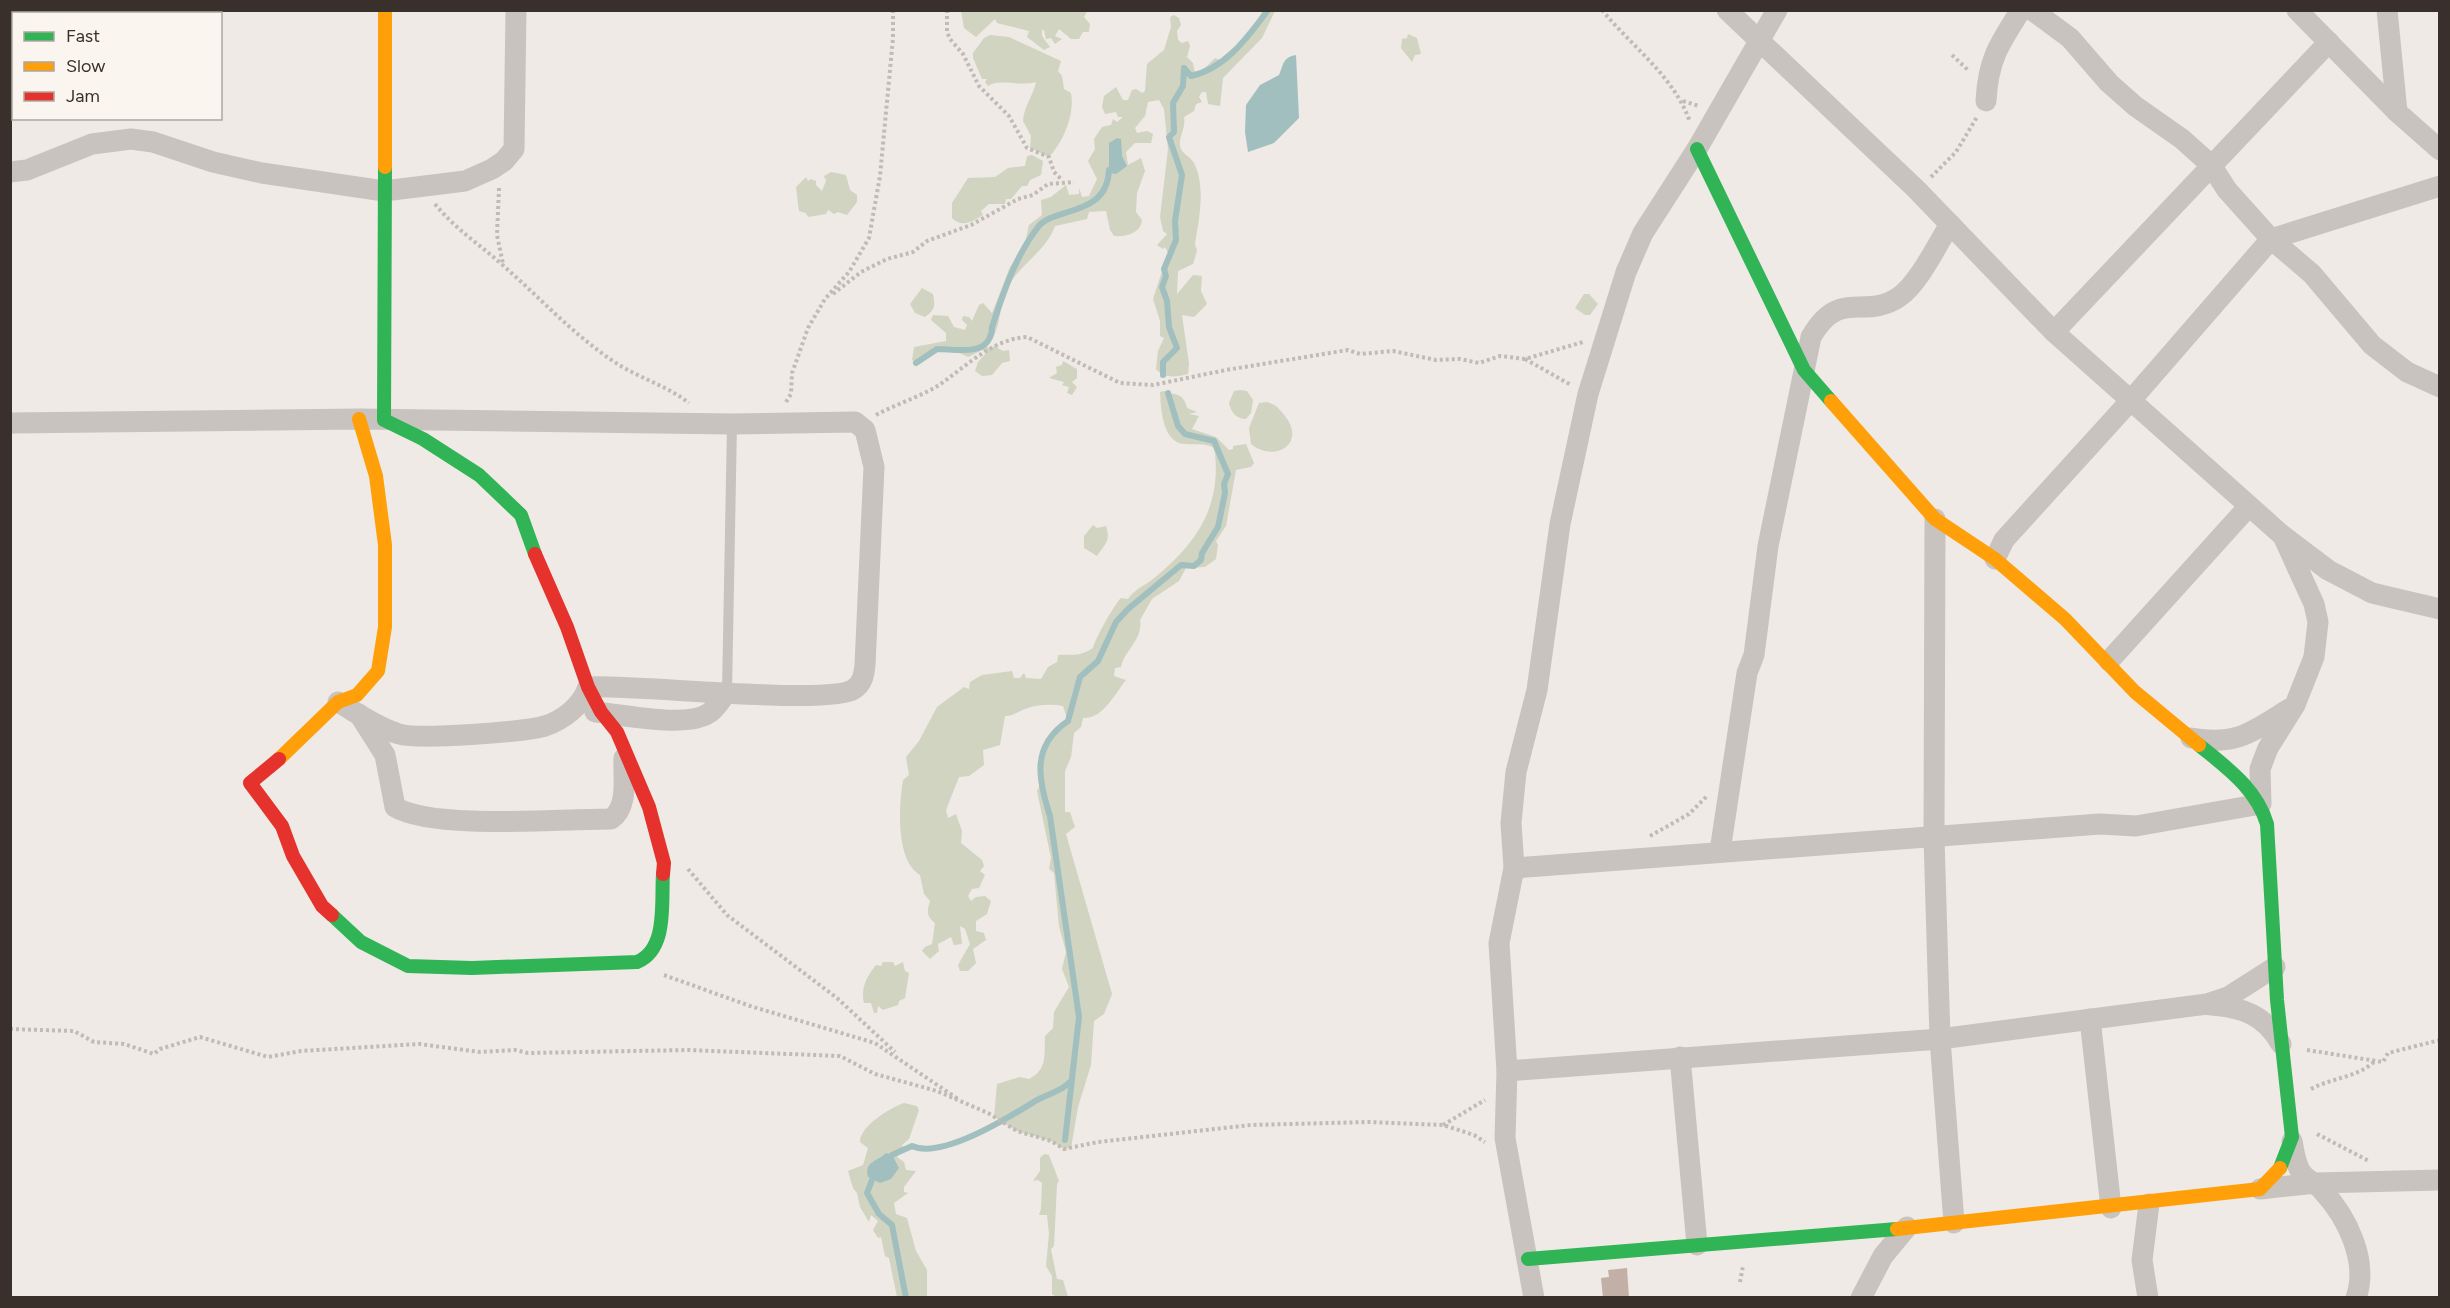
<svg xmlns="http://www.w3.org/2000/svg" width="2450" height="1308" font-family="Figtree,sans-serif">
	<rect width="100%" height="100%" fill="#efeae5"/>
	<g fill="#d0d4c0">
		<polygon points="961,11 1087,11 1084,17 1090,24 1089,32 1083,32 1079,39 1071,39 1059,29 1055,36 1062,39 1055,44 1051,38 1046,39 1044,30 1042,30 1042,36 1050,47 1044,50 1027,37 1029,31 997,23 995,19 976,37 964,28"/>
		<path d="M1263,11H1275L1262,38L1223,78L1220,106L1208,104L1206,92H1202L1199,97L1202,102L1196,104L1194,111L1184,117C1186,128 1179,136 1180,145C1180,153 1190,156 1194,163C1206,187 1199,219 1195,244L1197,251L1193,264L1178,271L1177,294L1193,275L1202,276L1201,291L1207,304L1194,317L1182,315L1189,364L1188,374C1176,377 1164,379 1156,369L1158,351L1164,338L1160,336V321L1153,299L1168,253L1165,247L1163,249L1157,245L1167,234L1163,231L1160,217L1168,149L1164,109L1159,100L1148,102L1145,116L1135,128L1137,133L1147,131L1153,134L1151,143H1135L1126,152L1128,165L1141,158L1145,171L1137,193L1136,212L1142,220C1141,233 1126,237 1114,236L1110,230L1106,211L1089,212L1087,219L1055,226C1045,253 1019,264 1007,289C998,308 1002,330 987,346L989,349L994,346L1003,351L1009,350L1010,361L1002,363L992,375L982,376L975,371L978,362L987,352L982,350L968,357L953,350L937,349L916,363L912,360L914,347L946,341V333L931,320L933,315L948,316L954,327L965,330L967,325L962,320L963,316L969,317L972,321L979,305L983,303L992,313L1010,267L1024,248L1029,225L1042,215L1041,200L1051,197L1066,185L1069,195L1079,194V188L1082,197L1089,196L1097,179L1088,161L1095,149L1094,139L1102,127L1111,125L1113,119L1117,122L1123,117H1118L1116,112L1105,114L1102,107L1104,96L1116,87L1123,100H1128L1132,90L1136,89L1142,93L1145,91L1147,64L1164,50L1171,27L1170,17L1174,15L1179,18L1181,25L1177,31L1178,40L1182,43L1188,41L1190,46L1187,57L1193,63L1195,73L1203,70L1215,58L1222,61L1254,32V26Z"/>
		<polygon points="1408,34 1417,38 1421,54 1415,55 1412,62 1401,48 1402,39 1407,38"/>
		<path d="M990,35L1009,37L1061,61L1058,71L1062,76L1064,89L1071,93C1075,115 1063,142 1049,157L1030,148L1031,136L1023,121C1024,106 1034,94 1036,82C1021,87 999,78 988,86L985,82L987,79H982L973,58V53L984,38Z"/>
		<path d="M1032,155L1043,161L1041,175L1030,180L1027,186H1022L1011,199H1006L1005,204H989L981,211L983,215C972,222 962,228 952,218V203L968,178L995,177L1008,168L1025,166L1027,156Z"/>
		<polygon points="831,172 846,175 850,190 857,195 857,202 847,215 838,212 834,214 828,210 826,214 808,217 806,213 799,211 796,187 806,177 808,181 811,179 816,181 816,185 822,191 826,181 824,176"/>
		<path d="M922,288L933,294C935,306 936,309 925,317L915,313L910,304Z"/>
		<polygon points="1584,294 1589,294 1598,304 1590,315 1585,315 1575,308"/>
		<polygon points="1063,361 1077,369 1077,378 1072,382 1077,387 1072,395 1067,393 1069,387 1062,385 1064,382 1049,378 1057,373 1056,367 1062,365"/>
		<path d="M1240,390L1247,391L1253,400L1251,413L1246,419C1236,419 1231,412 1229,403L1234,391Z"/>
		<path d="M1164,391C1174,396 1183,391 1187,408L1197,412L1189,414L1199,416L1192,429L1216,437L1229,450L1233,449V446L1246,444L1254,463L1251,467L1236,470L1226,526L1216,541L1218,545L1216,559L1205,567L1186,568L1179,581L1152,599L1140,620C1143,640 1125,649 1121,667L1115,668L1114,676L1126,680C1114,695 1103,719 1083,718L1081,727L1074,733L1071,757L1065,771V812H1070L1075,827L1066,834L1112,994L1104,1014L1094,1021L1091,1065L1078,1107L1071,1148L1064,1149L1051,1141L1017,1131L994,1117L997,1084L1020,1077L1029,1079C1048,1069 1044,1055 1045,1036L1053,1028L1054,1012L1069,987L1062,969L1066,952L1059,926L1054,873L1049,869L1051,858L1037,791C1041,784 1040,779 1040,772C1041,749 1050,734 1068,721L1063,706C1053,704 1038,704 1028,708C1020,710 1014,716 1005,716L1000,745L983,750L984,765L969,776L959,777L946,810L948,818L956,814L962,831L961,843L982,860L984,866L980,871L985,875L979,888L972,889L968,896L971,901L976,897L985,896L991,901L987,914L976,921V931L984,933L986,940L973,949L976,963L968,971H960L958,965L970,944L965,929L960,926L962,944L954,945L951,937L938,944L939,951L930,959L922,951L925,947L932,944L935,923C926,916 927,911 930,901L924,894L920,875C895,860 899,805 903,780L909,775L906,757L919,741L937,707L964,687L969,689L970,682L982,675L1012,671L1014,678H1020L1024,673L1026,678L1041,679L1048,667L1057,662L1058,655C1073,654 1079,657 1093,648C1095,639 1114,605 1121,598L1128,599C1135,589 1144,586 1153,579C1195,545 1221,509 1215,453L1213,447C1204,443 1195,445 1185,444C1162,443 1161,408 1160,392Z"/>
		<path d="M1267,402C1277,405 1279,409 1285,416C1307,444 1274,463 1251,444L1249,428L1259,403Z"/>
		<path d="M1093,525L1097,528L1106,526C1111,541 1105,544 1097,556L1084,548V536Z"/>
		<path d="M883,962H893L895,966L903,962L905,971L909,973L905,998L899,1001L898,1005L883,1010L878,1006L877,1013H874L871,1003H864C860,986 869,974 876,965L881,966Z"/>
		<path d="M904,1103L917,1106L919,1110L909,1139L902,1145L903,1148L907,1147L897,1157L904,1162L906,1170L916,1171L904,1187V1192L908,1193L894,1203L896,1214L907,1218L916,1251L927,1270V1297H897L889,1258L885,1256L881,1237L878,1238L873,1230L878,1221L871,1215L869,1222L860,1207L857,1193L853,1188L848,1171L863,1165L868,1148L860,1142C860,1126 890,1108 904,1103Z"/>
		<polygon points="1044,1154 1049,1155 1059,1181 1057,1184 1054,1246 1051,1249 1057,1279 1063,1280 1068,1297 1056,1297 1052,1294 1052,1276 1046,1266 1049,1234 1047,1215 1039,1215 1041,1209 1042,1183 1038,1180 1033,1181 1040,1171 1040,1158"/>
	</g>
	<g fill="#a1bfbf">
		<path d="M1296,55L1299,118L1274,143L1248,152L1245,132L1246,105L1260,85L1279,75C1283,67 1282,57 1296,55Z"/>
		<polygon points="1117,138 1121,139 1122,156 1127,166 1116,174 1109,173 1109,143"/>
		<path d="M886,1153L892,1155L899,1168L891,1179L880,1183L868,1177C864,1161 877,1162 886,1153Z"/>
	</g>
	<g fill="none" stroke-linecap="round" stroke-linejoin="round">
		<g stroke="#a1bfbf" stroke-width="6">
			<path d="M916,363L937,349C957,349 991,358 992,327C1004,291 1015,257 1038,227C1055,206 1107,217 1109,170"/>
			<path d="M1163,375V362L1177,348L1169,327L1167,301L1162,287L1166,276L1164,269L1176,240L1175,221L1182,175L1169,137L1174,132L1173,103L1183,86L1184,68L1191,76C1226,68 1248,37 1268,10"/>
			<path d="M1065,1140L1079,1017L1050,816C1038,779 1031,746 1068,721L1080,677L1098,661L1116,622L1128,609L1181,565L1194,566L1201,560L1202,553L1218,527L1225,493L1224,484L1228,474L1214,441L1185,434L1178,426L1168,393"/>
			<path d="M892,1155L912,1146C942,1160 1011,1116 1037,1100C1048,1094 1062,1091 1070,1082"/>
			<polyline points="872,1180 867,1193 879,1214 892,1225 906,1298"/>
		</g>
	</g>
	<polygon fill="#c2b0a7" points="1627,1268 1629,1298 1603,1298 1601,1278 1609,1277 1608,1270"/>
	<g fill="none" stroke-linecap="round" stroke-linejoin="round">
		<g stroke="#c1bbb6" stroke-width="4" stroke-dasharray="3 3" stroke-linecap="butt">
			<polyline points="947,10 947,32 950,39 963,54 979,86 1009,116 1027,148 1049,157 1054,172 1062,180"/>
			<path d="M1602,10C1632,47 1674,76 1690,122"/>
			<polyline points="1952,55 1969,71"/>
			<polyline points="1683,101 1699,106"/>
			<polyline points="1931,177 1956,152 1977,117"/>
			<polyline points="499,188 497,235 503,264"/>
			<path d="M435,204C456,230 482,246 506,268C541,299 574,335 613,361C638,378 666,385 689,403"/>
			<polyline points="833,294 861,272 887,259 913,252 927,241 971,225 1018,199 1033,195 1048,184 1074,182"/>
			<polyline points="1525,359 1571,385"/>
			<polyline points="786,402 791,394 792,373 808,328 825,299 849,272 869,238 880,176 893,38 893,10"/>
			<path d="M876,415C896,404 920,397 939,385C967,366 992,339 1027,337L1120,383L1153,385L1226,370L1348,350L1360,354L1393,351L1436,360L1460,359L1479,363L1500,356L1525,359L1583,342"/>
			<polyline points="1650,836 1689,814 1707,796"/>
			<polyline points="688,869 727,915 837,998 895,1052"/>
			<polyline points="664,975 750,1006 875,1043 958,1099"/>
			<polyline points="10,1029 74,1031 94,1042 124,1044 154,1054 160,1049 200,1037 268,1057 301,1051 419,1044 480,1052 515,1050 528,1053 688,1050 840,1056 875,1074 937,1091 988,1113 1017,1131 1051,1141 1064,1149 1098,1142 1251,1125 1368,1122 1443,1125 1474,1135 1485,1142"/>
			<polyline points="2307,1050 2383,1062 2388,1053 2440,1040"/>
			<path d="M2311,1089C2333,1077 2358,1078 2376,1060"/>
			<polyline points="1443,1125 1485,1100"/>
			<polyline points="2317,1134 2369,1161"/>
			<polyline points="1740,1282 1743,1266"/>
		</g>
		<polyline stroke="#c8c3be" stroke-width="10" points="727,692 732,424"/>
		<g stroke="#c8c3be" stroke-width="21">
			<polyline points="1727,10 1916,189 2054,332 2283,536 2328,570 2372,593 2440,609"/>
			<polyline points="2032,10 2070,38 2109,83 2135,106 2182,139 2211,165 2227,190 2271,239 2312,274 2372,345 2407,372 2440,387"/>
			<polyline points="2297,10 2397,112"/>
			<polyline points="2387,10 2397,112 2440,150"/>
			<path d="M1986,101C1988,60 1999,44 2021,10"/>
			<polyline points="10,172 27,170 92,144 131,139 153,142 213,162 262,173 384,191 465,181 492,169 504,161 514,149 516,10"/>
			<polyline points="2054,332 2329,42"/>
			<path d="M10,423L359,419L732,424L855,422L865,430L874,467L865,665C864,674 863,683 854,689C831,706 632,684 588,687C582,706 563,720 545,726C523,732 419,740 399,734C378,728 357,713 338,702"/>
			<polyline points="1935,519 1934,838 1940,1039 1954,1223"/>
			<polyline points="1995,559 2004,540 2132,399 2271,239 2440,186"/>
			<polyline points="2109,661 2249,506"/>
			<path d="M595,712C622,714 686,729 709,713C716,709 722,698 727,692"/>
			<path d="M359,714L385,755L395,807C434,830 560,819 611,819C629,807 623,777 624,758"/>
			<path d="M2191,738C2237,746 2252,732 2289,709"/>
			<path d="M1720,851L1747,673L1754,655L1768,546L1811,337C1840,287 1863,321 1899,297C1919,283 1937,245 1950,224"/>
			<polyline points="1514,868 2100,824 2136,826 2261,804 2260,769 2268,748 2295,705 2314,657 2318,622 2314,604 2283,536"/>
			<path d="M2211,1005C2242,1007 2265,1015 2281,1044"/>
			<polyline points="2090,1019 2111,1208"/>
			<polyline points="1680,1057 1697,1245"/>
			<polyline points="1507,1071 1940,1039 2207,1004 2228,997 2275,967"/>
			<path d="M2292,1141C2294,1151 2295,1163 2301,1172C2306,1180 2316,1183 2322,1190C2347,1217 2369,1261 2356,1298"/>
			<polyline points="2260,1189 2316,1183 2440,1180"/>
			<polyline points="1534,1298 1505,1138 1507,1071 1499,943 1514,868 1511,823 1516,772 1537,690 1560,524 1588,394 1626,272 1643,233 1697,149 1777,10"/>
			<polyline points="1861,1298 1883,1256 1907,1227"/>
			<polyline points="2148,1298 2142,1260 2149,1204"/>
		</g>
		<g stroke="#30b455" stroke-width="14">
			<polyline points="1697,149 1804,370 1831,401"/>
			<polyline points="385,167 384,420 423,439 479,475 521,515 535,554"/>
			<path d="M2199,745C2227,768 2256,788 2267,824L2277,1000L2292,1137L2280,1168"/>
			<path d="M332,915L361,942L408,966L472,968L637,962C668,949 661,903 663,874"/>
			<polyline points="1528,1259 1897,1229"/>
		</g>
		<g stroke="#ff9f0a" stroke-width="14">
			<polyline points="385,167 385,10"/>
			<polyline points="1831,401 1935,519 1995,559 2065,619 2135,692 2199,745"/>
			<polyline points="279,759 338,702 357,695 378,671 385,627 385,545 376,476 359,419"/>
			<polyline points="1897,1229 2260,1189 2280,1168"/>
		</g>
		<g stroke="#e5322d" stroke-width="14">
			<polyline points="535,554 567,627 588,687 601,712 617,732 649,807 664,863 663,874"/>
			<polyline points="279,759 250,783 282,826 293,856 322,906 332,915"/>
		</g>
	</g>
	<rect width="2450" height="1308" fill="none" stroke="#3a302b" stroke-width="24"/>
	<rect x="12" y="12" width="210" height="108" fill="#faf5ee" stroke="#ada6a0" stroke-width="1.5"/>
	<rect x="24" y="32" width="30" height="9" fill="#30b455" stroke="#ada6a0" stroke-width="1.5"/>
	<text x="66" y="42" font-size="18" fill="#3a302b">Fast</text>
	<rect x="24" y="62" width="30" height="9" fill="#ff9f0a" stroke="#ada6a0" stroke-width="1.5"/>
	<text x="66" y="72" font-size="18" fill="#3a302b">Slow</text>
	<rect x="24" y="92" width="30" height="9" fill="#e5322d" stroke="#ada6a0" stroke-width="1.5"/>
	<text x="66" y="102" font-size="18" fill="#3a302b">Jam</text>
</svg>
